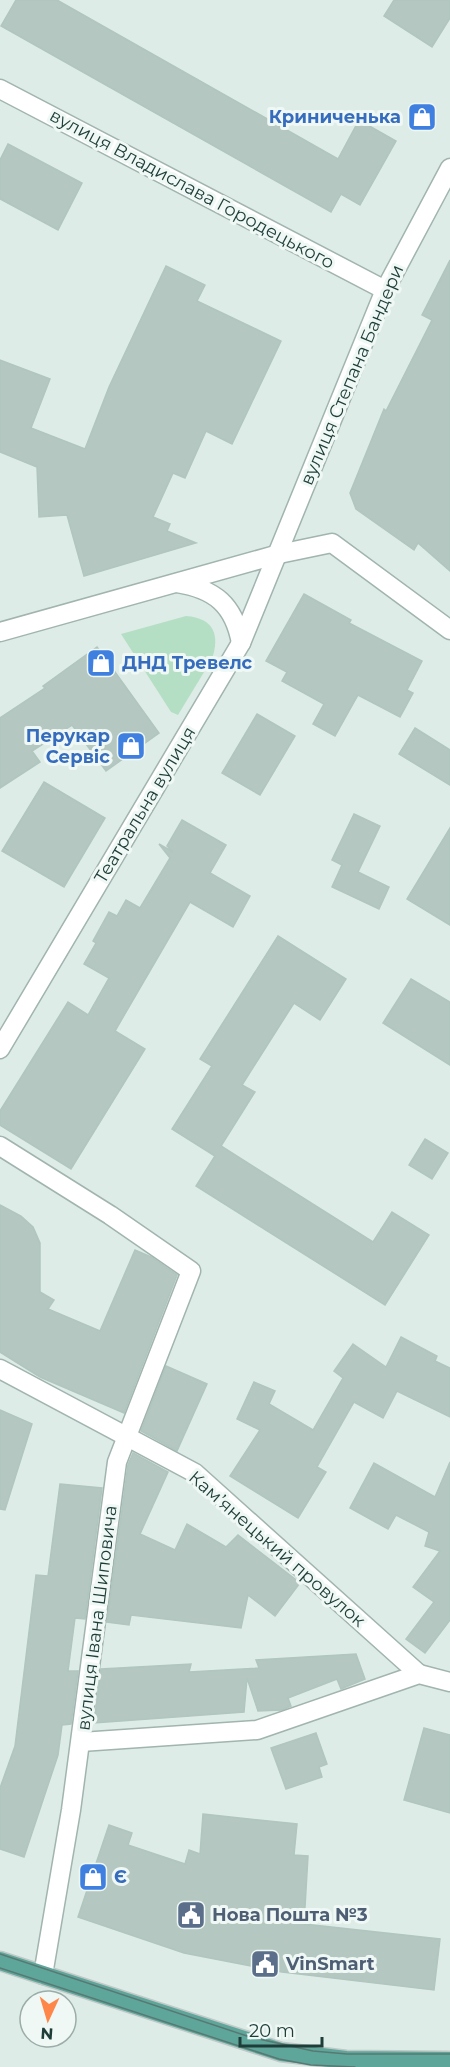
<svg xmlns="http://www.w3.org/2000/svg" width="450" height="2067" font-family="Montserrat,sans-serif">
	<rect width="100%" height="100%" fill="#deece7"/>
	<path fill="#b5dfc4" d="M186,616C214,618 220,635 212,659L178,715L171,712L121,634Z"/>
	<g fill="#b4c7c0" stroke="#b0c6bf" stroke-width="1.5">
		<polygon points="16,0 57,0 338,159 359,120 396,141 360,205 341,194 331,212 1,26"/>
		<polygon points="394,0 450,0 450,18 432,47 384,16"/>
		<polygon points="8,144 82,183 58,230 0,199 0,160"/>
		<polygon points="450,260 450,571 418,543 414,550 356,509 350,493 384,409 386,411 432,320 422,315"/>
		<polygon points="166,266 205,285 197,301 281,341 232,444 206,431 185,478 173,473 153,517 170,524 167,531 196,543 84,576 67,515 39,517 37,467 0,452 0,360 50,379 31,428 85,449 109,387"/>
		<polygon points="304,594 351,620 349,623 422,661 407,690 413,693 400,717 358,695 335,736 313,724 324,704 282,681 287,672 266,661"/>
		<polygon points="97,647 159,733 106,771 72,725 32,751 40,762 0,788 0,718 45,688 43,686"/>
		<polygon points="257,714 295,736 260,795 222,773"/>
		<polygon points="415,728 450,750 450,785 399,754"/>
		<polygon points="44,782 105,818 64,887 2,851"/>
		<polygon points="354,814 380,826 358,872 389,887 379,909 332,887 342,865 332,860"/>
		<polygon points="182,820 226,845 210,873 250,896 233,927 190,902 115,1031 145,1049 71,1169 0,1125 0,1111 68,1002 88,1015 109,978 84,964 96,943 93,941 109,912 117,916 126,900 140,908 170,858 159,844 173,852 167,846"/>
		<polygon points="450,828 450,925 407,899"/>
		<polygon points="278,936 346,979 320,1020 294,1003 242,1085 255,1092 221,1146 373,1242 392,1212 429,1235 385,1305 196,1186 215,1156 172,1129 212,1066 200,1059"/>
		<polygon points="411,979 450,1002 450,1065 383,1023"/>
		<polygon points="425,1139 448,1153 432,1179 409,1165"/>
		<polygon points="0,1205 21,1216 33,1227 40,1243 40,1292 54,1300 48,1309 100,1331 135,1250 151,1257 177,1275 124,1413 40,1377 0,1352"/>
		<polygon points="401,1337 437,1356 435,1361 450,1368 450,1417 397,1391 383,1418 354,1402 317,1467 326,1472 298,1518 230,1476 260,1430 237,1419 254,1382 275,1391 269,1404 313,1430 343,1378 334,1371 353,1344 386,1367"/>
		<polygon points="166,1366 207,1384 177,1451 141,1431"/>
		<polygon points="0,1410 32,1424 5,1510 0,1509"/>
		<polygon points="133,1453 168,1472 140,1534 175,1550 187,1524 226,1547 238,1535 300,1583 275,1616 248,1595 241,1628 131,1615 129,1625 107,1622 128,1465"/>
		<polygon points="450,1462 450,1620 425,1653 406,1639 434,1602 413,1587 440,1551 425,1546 429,1532 396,1515 388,1529 350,1508 374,1463 435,1497"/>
		<polygon points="60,1484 102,1488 85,1619 75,1618 68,1671 78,1671 71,1724 62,1725 58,1755 24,1857 0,1849 0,1788 15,1746 36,1575 48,1576"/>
		<polygon points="356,1654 365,1679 341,1689 337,1679 288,1698 291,1706 282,1710 258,1711 247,1678 244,1712 94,1723 101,1669 191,1664 189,1672 259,1668 256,1660"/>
		<polygon points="424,1728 450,1735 450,1813 404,1800"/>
		<polygon points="316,1733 327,1764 319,1767 322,1777 286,1789 271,1748"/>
		<polygon points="203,1814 297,1824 294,1855 308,1856 304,1924 440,1939 434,1990 282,1972 184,1953 78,1917 109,1825 132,1833 128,1845 185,1864 189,1850 200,1854"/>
	</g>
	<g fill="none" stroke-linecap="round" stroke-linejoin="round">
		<g stroke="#a1b4af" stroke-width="21">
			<g id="minor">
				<polyline points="0,89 385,290"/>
				<path d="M177,583C215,589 234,605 241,643"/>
				<polyline points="0,632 279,554 332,543 450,630"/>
				<polyline points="0,1049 241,643 385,290 450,168"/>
				<polyline points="0,1146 110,1215 191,1271 117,1462 71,1810 43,1975"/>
				<polyline points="0,1369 195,1473 419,1674"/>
				<polyline points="81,1742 257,1730 419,1674 450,1682"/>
			</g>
		</g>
		<g stroke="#c0c9c7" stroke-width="21">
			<polyline id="major" points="0,1961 281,2052 346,2060 450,2061"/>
		</g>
		<use href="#minor" stroke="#fff" stroke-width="18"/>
		<use href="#major" stroke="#5ea69a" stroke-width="18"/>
		<g stroke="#587973" stroke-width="1.5">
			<polyline points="0,1954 250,2037 313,2051 347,2054 450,2054"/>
			<polyline points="0,1968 279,2059 311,2065 355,2067"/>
		</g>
	</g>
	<defs>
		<g id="shop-square" transform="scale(1.5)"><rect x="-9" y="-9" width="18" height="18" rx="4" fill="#3f7fe0" stroke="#eff8f4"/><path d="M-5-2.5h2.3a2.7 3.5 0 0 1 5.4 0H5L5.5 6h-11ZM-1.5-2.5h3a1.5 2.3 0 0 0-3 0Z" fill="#fff"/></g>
		<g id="civic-square" transform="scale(1.5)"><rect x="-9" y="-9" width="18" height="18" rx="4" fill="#5c6f8a" stroke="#eff8f4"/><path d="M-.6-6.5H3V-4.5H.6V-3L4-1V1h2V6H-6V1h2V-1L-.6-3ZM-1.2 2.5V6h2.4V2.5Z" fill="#fff"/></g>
	</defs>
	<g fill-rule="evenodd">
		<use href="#shop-square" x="422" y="117"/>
		<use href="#shop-square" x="101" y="663"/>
		<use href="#shop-square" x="131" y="746"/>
		<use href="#shop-square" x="93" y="1877"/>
		<use href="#civic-square" x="191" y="1915"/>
		<use href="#civic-square" x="265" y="1964"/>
	</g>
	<g text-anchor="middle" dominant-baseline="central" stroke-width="6" stroke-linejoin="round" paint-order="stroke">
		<g font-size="18" font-weight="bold" fill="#366cbe" stroke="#eff8f4" text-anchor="end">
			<text x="401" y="117">Криниченька</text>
			<text x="122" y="663" text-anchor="start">ДНД Тревелс</text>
			<text x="110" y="736">Перукар<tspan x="110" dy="21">Сервіс</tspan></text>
			<text x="114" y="1877" text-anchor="start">Є</text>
		</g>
		<g font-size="18" fill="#1e3d38" stroke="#eff8f4">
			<text transform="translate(192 189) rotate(28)">вулиця Владислава Городецького</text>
			<text transform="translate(352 375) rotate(-67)">вулиця Степана Бандери</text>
			<text transform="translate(145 805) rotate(-59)">Театральна вулиця</text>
			<text transform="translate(277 1549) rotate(41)">Камʼянецький провулок</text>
			<text transform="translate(97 1618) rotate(-83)">вулиця Івана Шиповича</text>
		</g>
		<g font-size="18" font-weight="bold" fill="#4e5e75" stroke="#eff8f4" text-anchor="start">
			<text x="212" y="1915">Нова Пошта №3</text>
			<text x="286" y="1964">VinSmart</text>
		</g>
	</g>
	<g transform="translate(48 2019) rotate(184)"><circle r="28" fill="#eff8f4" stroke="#9bada9" stroke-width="1.5"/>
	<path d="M0-4.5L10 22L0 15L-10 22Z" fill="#ff8649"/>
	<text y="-9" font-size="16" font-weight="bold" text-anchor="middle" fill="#1e3d38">N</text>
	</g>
	<path d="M240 2037v9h82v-9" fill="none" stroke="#1e3d38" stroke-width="3"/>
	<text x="249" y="2037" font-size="18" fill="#1e3d38" stroke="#eff8f4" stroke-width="4.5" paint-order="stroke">20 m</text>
</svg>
